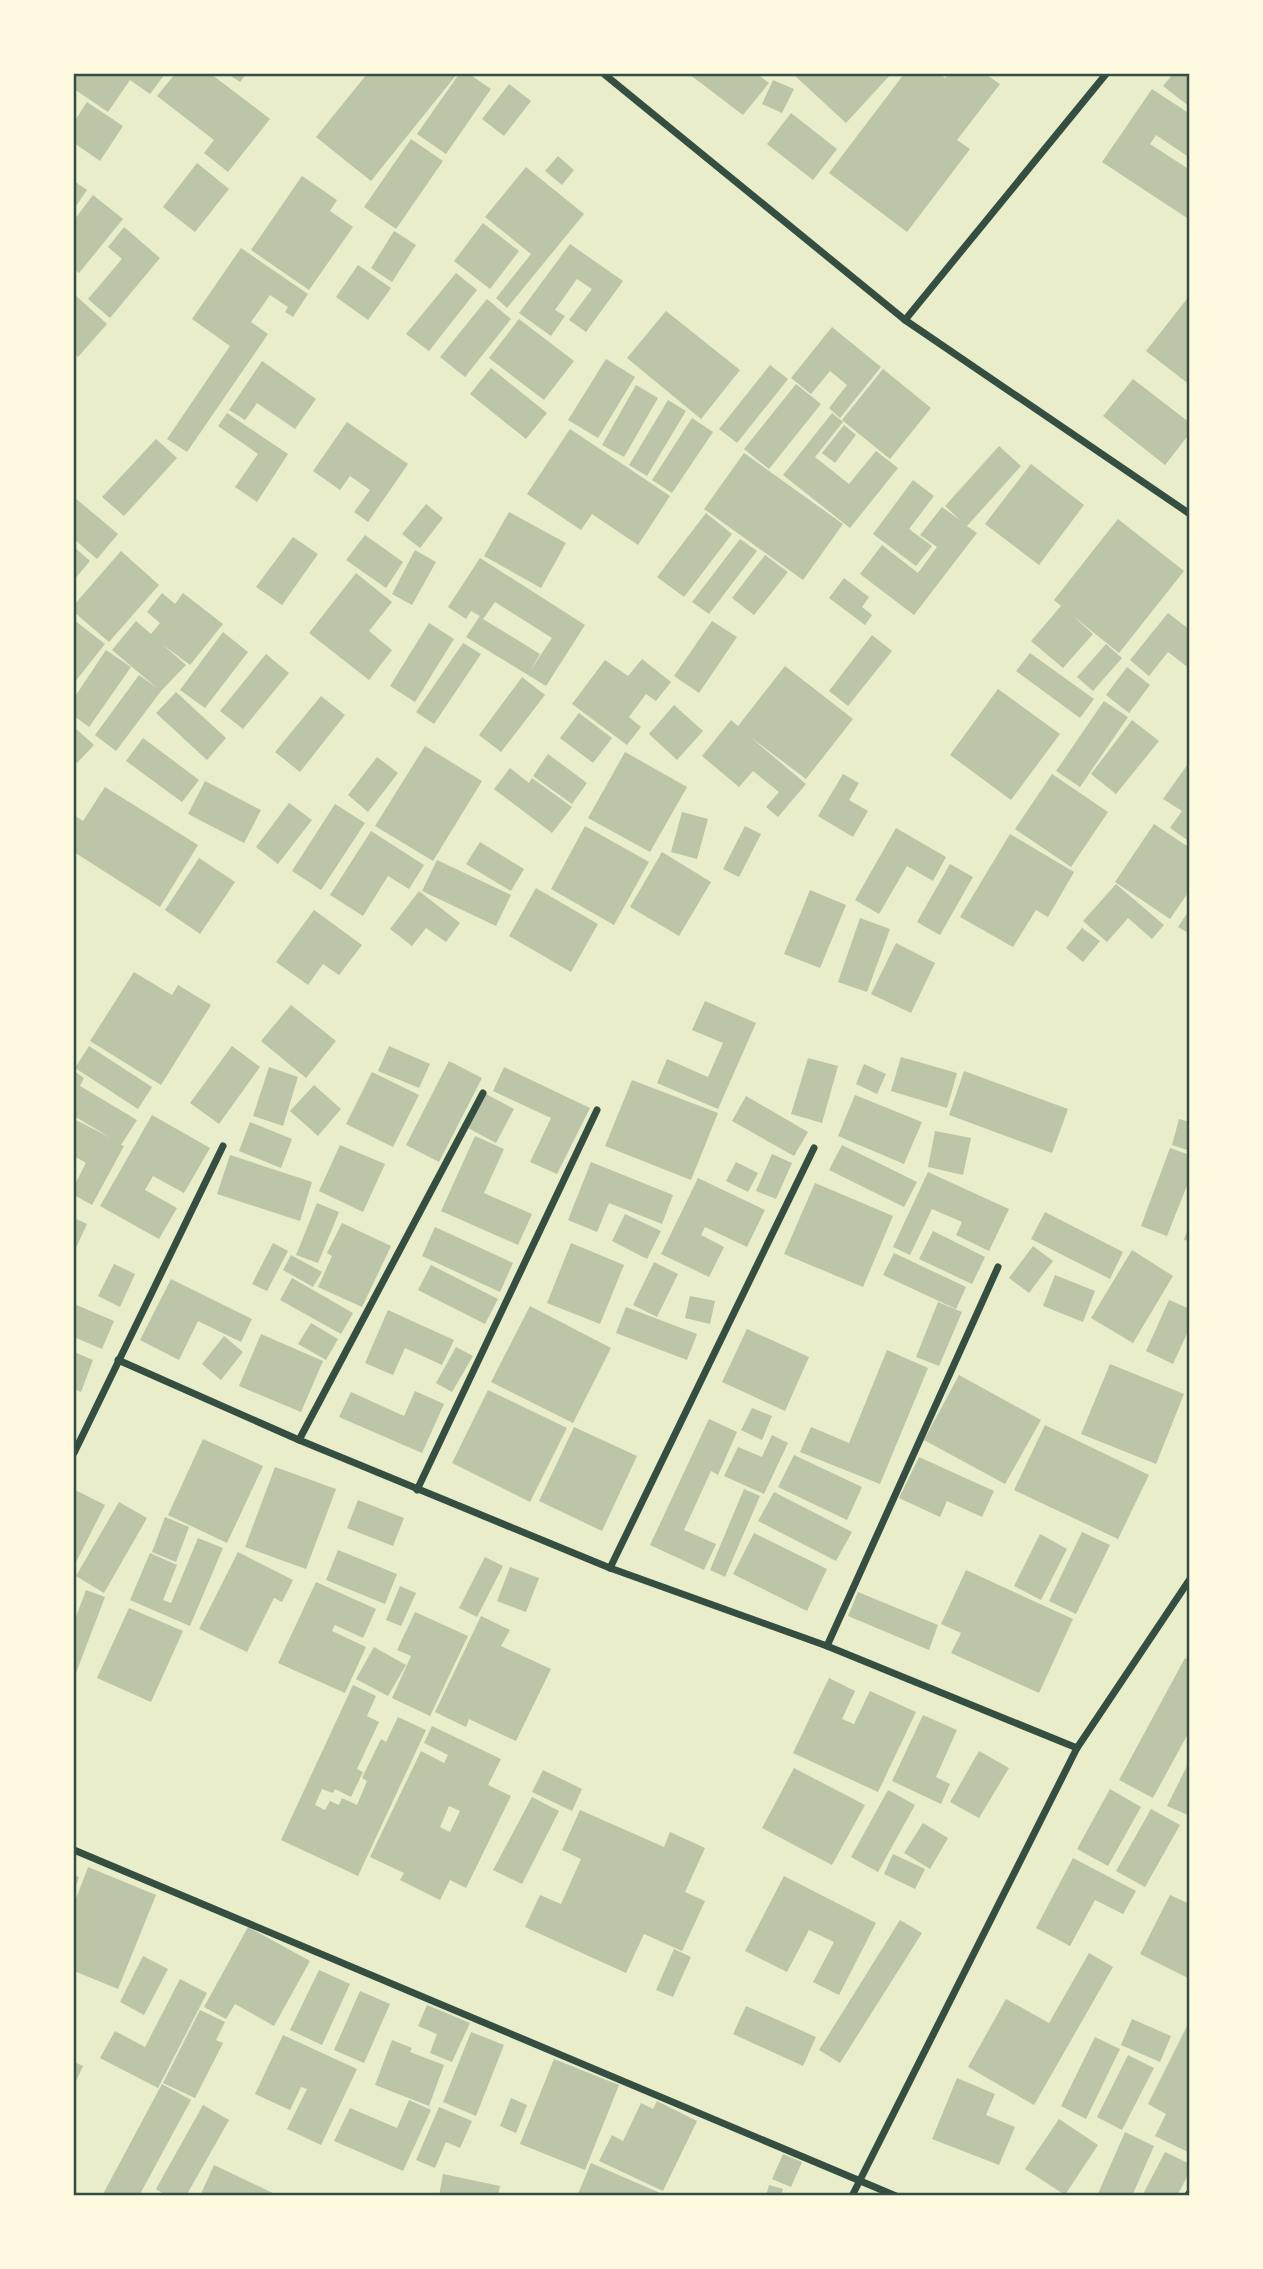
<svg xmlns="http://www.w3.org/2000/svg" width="1263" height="2269" font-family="'DM Sans',sans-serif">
	<rect width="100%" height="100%" fill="#e9edc9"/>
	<g fill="#bcc5a7" fill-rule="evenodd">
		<polygon points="77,74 165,74 150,94 130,80 108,112 74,89 74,78"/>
		<polygon points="175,74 211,74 270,119 228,172 204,153 214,140 157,96"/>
		<polygon points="228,74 246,74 240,82"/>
		<polygon points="367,74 457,74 371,181 316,137"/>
		<polygon points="459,74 469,74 491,89 446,154 417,134"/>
		<polygon points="689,74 757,74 769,83 743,115"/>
		<polygon points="793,74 891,74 846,123"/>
		<polygon points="904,74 939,74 945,78 948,74 985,74 1000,84 957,140 970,149 907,232 829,173"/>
		<polygon points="1173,74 1190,74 1190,107 1163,86"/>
		<polygon points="773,80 794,89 782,113 762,104"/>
		<polygon points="509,84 531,101 504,136 482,119"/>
		<polygon points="1152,89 1190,114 1190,158 1156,135 1150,144 1190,170 1190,220 1102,162"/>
		<polygon points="87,102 123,126 100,161 74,143 74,122"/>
		<polygon points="791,113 837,149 813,180 767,144"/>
		<polygon points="411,139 443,161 396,229 364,207"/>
		<polygon points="558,156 574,170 562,185 545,171"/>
		<polygon points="197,163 229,189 195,232 163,207"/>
		<polygon points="526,167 584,214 507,308 496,298 531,254 485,217"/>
		<polygon points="302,176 337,200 330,211 353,227 309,290 251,250"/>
		<polygon points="74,181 87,190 74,209"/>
		<polygon points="93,195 123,219 79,273 74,269 74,220"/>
		<polygon points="483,223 519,251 490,289 454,261"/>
		<polygon points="124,227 160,258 110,318 88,299 122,259 108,247"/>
		<polygon points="394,231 416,245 392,282 371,268"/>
		<polygon points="570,244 623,281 586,332 569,320 592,289 577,279 555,310 565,316 551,336 519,313"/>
		<polygon points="241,248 308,294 293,317 285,312 288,307 270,295 251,322 268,334 187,452 167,439 230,346 192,319"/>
		<polygon points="358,265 391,288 368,320 336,297"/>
		<polygon points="456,273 477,290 429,351 406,334"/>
		<polygon points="74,294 107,324 78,357 74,353"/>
		<polygon points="1190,295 1190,385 1146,351"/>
		<polygon points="487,299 511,319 465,377 440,357"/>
		<polygon points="666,311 740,370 701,419 627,358"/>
		<polygon points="519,319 574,361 544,400 489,358"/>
		<polygon points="832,327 881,367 840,418 829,408 847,385 830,371 811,394 791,378"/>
		<polygon points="606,359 635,377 598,438 568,420"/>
		<polygon points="262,361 316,399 295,429 257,403 245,420 229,410"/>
		<polygon points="770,365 788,379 737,443 719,429"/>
		<polygon points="491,368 547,413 526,439 470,394"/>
		<polygon points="883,369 931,408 890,459 842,420"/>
		<polygon points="1133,379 1190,423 1190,433 1165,465 1103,416"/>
		<polygon points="796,384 821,404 769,469 744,449"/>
		<polygon points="636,385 658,398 624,457 602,445"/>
		<polygon points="668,400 686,411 647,476 629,465"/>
		<polygon points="227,413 288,454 257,502 235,487 258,454 218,426"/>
		<polygon points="832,413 843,422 815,457 849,484 876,451 898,468 850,528 783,475"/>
		<polygon points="692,418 713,432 672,493 652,480"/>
		<polygon points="347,422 408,464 368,522 354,512 370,490 350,476 340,490 313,471"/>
		<polygon points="844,425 856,435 835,463 822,453"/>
		<polygon points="570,429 670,496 638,545 592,514 581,530 527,494"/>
		<polygon points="156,439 177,458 124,516 102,497"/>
		<polygon points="999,446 1021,466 967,526 977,533 914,615 860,574 882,545 918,573 937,547 920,535 942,507 960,520 945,506"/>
		<polygon points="744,453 843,524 803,580 704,509"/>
		<polygon points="1031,464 1084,505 1039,565 985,524"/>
		<polygon points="913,480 934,496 909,529 932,546 916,566 873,534"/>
		<polygon points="74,497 118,534 97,559 74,539"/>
		<polygon points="426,504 443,518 420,548 402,534"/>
		<polygon points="509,512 566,543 541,588 484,556"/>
		<polygon points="706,513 732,534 684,597 657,577"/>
		<polygon points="1118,519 1184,571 1119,653 1072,615 1093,634 1063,668 1031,641 1061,606 1054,600"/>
		<polygon points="365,535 403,562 386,588 346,560"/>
		<polygon points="293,537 318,554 282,605 256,587"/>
		<polygon points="740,539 757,551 709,614 692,602"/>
		<polygon points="74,547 90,561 74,580"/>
		<polygon points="415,550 436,562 412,605 392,594"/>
		<polygon points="121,551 159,585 109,642 74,612 74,605"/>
		<polygon points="765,555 788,572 754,615 732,598"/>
		<path d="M480,558L585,625L546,686L466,637L480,616L471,611L466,619L448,607ZM495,602L552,638L530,671L540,654L483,619Z"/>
		<polygon points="356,573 392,602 369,631 392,650 369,680 309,633"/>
		<polygon points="844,578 869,597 862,607 872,615 865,625 829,598"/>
		<polygon points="162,593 175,604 183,593 223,624 190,665 162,644 186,665 161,691 116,751 95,735 139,675 157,688 112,650 136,621 151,634 160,623 147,612"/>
		<polygon points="1168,613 1190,630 1190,669 1168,652 1149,676 1130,660"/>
		<polygon points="74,620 105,644 74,683"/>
		<polygon points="712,621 737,637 699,693 674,676"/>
		<polygon points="429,623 454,639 415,702 390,686"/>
		<polygon points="223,632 248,652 205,708 180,690"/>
		<polygon points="872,635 892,651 848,706 829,691"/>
		<polygon points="463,643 481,654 434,724 416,712"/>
		<polygon points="1106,644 1122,658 1093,691 1077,677"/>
		<polygon points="106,650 131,667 89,727 74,716 74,698"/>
		<polygon points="1030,653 1094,699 1080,718 1016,671"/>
		<polygon points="266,654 289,673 243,729 220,711"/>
		<polygon points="642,659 671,682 656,701 646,694 629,717 641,727 627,745 572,704 605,660 628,676"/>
		<polygon points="785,666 853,719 806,779 749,736 806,784 778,817 766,807 779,792 753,771 739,787 702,756 731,720 738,726"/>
		<polygon points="1127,667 1150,685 1129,713 1106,695"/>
		<polygon points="522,677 545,695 501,752 479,735"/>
		<polygon points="998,689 1060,734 1011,800 950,755"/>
		<polygon points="176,692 226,738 207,760 156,713"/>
		<polygon points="321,696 345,715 300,772 275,752"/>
		<polygon points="1104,701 1128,717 1080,787 1056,771"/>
		<polygon points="674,705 703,731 677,760 649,734"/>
		<polygon points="579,713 612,738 593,763 560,738"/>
		<polygon points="1132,720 1159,741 1116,794 1091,774"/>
		<polygon points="74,727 94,745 77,763 74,759"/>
		<polygon points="143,738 199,780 182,802 126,761"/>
		<polygon points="425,746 482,781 433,861 375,826"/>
		<polygon points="625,752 687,787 650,852 588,818"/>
		<polygon points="548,754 587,783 572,804 533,776"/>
		<polygon points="377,757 398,773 368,812 348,795"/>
		<polygon points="1190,761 1190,842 1170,828 1182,811 1163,799"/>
		<polygon points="510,768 529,783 532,778 572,807 552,833 494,789"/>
		<polygon points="843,774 859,783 849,800 868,811 853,837 818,816"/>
		<polygon points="1052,774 1108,812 1071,867 1015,829"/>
		<polygon points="205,781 261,810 244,843 188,814"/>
		<polygon points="105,787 198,845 160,907 74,852 74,815 83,821"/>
		<polygon points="289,803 312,820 278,864 256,847"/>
		<polygon points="335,804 365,823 321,890 292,871"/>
		<polygon points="682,812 708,819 697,859 671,852"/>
		<polygon points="1154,824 1190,848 1190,890 1170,919 1115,882"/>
		<polygon points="585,826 649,862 614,925 551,889"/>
		<polygon points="745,826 761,834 739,877 723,869"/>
		<polygon points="896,828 946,857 933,881 907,866 879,914 855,900"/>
		<polygon points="371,831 424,865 409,889 388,876 363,916 330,895"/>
		<polygon points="1010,834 1074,872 1048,917 1036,910 1013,947 960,917"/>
		<polygon points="480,842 524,869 511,891 466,864"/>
		<polygon points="662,852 711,882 679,936 630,907"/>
		<polygon points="199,858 235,882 200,934 165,910"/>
		<polygon points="437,860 511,895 496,926 422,891"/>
		<polygon points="950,864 973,877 940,935 917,922"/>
		<polygon points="1116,884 1164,925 1152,939 1128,918 1107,942 1083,921"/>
		<polygon points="536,888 598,924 571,972 509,936"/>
		<polygon points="810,890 846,905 820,968 784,954"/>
		<polygon points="419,891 460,923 446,942 426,928 412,946 390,929"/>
		<polygon points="1190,909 1190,934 1178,927"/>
		<polygon points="314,910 362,945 339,975 323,964 308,985 276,962"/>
		<polygon points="860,918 890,929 867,992 838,982"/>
		<polygon points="1082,928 1100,941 1083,962 1066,948"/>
		<polygon points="896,943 935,963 911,1013 871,994"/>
		<polygon points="134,972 172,995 178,985 211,1005 161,1085 90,1041"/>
		<polygon points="705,1001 756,1023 718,1109 657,1083 667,1059 708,1077 723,1043 692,1030"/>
		<polygon points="291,1005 336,1041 306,1078 261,1041"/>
		<polygon points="89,1046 152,1087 138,1109 75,1068"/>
		<polygon points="232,1046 260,1067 219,1124 190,1103"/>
		<polygon points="389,1046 430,1064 419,1088 378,1071"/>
		<polygon points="901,1057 957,1073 947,1108 891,1091"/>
		<polygon points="808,1058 838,1066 822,1123 791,1114"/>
		<polygon points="449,1061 482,1078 439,1162 406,1145"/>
		<polygon points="864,1064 886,1074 877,1094 856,1084"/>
		<polygon points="269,1067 298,1077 283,1126 253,1116"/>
		<polygon points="504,1067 590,1108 557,1174 530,1162 551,1118 493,1091"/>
		<polygon points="74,1071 84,1078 80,1086 137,1120 121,1145 124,1146 92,1205 74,1195 74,1186 86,1163 74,1156 74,1119 111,1138 74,1116"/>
		<polygon points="964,1071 1068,1109 1052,1153 949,1115"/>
		<polygon points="372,1072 419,1095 393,1147 346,1124"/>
		<polygon points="632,1080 718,1113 691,1180 605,1146"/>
		<polygon points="314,1085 341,1109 318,1136 290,1111"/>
		<polygon points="486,1094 514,1109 496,1143 468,1128"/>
		<polygon points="855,1095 922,1122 904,1164 838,1136"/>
		<polygon points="746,1096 808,1132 794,1156 732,1121"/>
		<polygon points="152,1115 210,1148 184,1193 153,1176 145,1190 177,1208 159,1239 100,1206"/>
		<polygon points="1179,1119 1190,1122 1190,1151 1172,1145"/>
		<polygon points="250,1122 292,1139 281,1168 239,1151"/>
		<polygon points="935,1131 971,1138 963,1175 928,1167"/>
		<polygon points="475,1136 504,1149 484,1193 532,1214 518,1245 441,1211"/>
		<polygon points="340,1145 385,1164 363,1212 319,1191"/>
		<polygon points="842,1145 917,1182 904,1207 829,1170"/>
		<polygon points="1170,1148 1190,1155 1190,1178 1167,1236 1141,1226"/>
		<polygon points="772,1154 792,1163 776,1199 756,1191"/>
		<polygon points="230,1155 312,1182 300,1221 217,1194"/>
		<polygon points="591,1162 673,1195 662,1224 609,1203 597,1232 568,1220"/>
		<polygon points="736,1162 758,1173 748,1192 726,1181"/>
		<polygon points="928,1172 1009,1209 989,1251 956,1235 962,1222 932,1209 910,1255 893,1247"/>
		<polygon points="698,1178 765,1210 747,1247 705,1227 701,1235 724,1247 709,1277 661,1254"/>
		<polygon points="815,1183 893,1216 863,1287 784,1254"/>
		<polygon points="317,1203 339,1212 318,1263 296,1255"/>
		<polygon points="1045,1212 1123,1252 1110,1279 1031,1239"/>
		<polygon points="625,1214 661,1231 647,1259 612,1241"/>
		<polygon points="74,1218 87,1224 74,1252"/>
		<polygon points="342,1223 391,1246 362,1307 318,1287 332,1256 327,1253"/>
		<polygon points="1189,1224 1190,1224 1190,1241 1184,1240"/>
		<polygon points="435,1227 513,1263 500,1292 422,1256"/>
		<polygon points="933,1231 985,1257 972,1284 919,1259"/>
		<polygon points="273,1243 288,1251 267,1291 252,1284"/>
		<polygon points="571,1243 624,1265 600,1324 547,1303"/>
		<polygon points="1033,1246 1053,1261 1029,1293 1009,1278"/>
		<polygon points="1132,1250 1173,1276 1133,1343 1091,1318"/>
		<polygon points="894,1253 966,1287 956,1309 883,1275"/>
		<polygon points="291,1255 322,1272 313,1287 283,1270"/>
		<polygon points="654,1262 678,1274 657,1317 633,1305"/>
		<polygon points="114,1264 135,1274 120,1307 98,1296"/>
		<polygon points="431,1265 498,1299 485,1324 418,1290"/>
		<polygon points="1055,1275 1095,1291 1083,1322 1043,1306"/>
		<polygon points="292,1278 353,1313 341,1334 280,1300"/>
		<polygon points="171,1279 252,1319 241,1342 198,1321 179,1360 140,1340"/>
		<polygon points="690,1296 715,1301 710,1324 685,1318"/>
		<polygon points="1169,1300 1190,1309 1190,1327 1173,1364 1146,1351"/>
		<polygon points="938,1302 962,1312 939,1366 916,1357"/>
		<polygon points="74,1304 114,1321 102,1349 74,1337"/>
		<polygon points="530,1306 611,1348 573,1423 491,1382"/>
		<polygon points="626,1307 697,1334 687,1360 616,1333"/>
		<polygon points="388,1310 454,1340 442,1365 405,1348 393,1375 365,1363"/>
		<polygon points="311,1323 338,1339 326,1360 298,1344"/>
		<polygon points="747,1329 809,1357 785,1411 722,1382"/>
		<polygon points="261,1334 323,1361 301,1412 239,1386"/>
		<polygon points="224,1336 243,1352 221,1380 202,1364"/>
		<polygon points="456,1347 473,1356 452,1392 436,1383"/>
		<polygon points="887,1350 928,1368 880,1484 800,1452 811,1427 849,1443"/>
		<polygon points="74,1352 93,1360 81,1392 74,1389"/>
		<polygon points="1110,1364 1184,1394 1156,1464 1081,1434"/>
		<polygon points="959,1375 1041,1420 1005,1484 924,1440"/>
		<polygon points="488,1390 567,1428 530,1502 452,1463"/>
		<polygon points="415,1391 444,1404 422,1453 339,1417 351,1392 404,1416"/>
		<polygon points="752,1408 772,1416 762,1440 741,1430"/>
		<polygon points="709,1419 737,1432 718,1475 711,1471 684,1530 716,1544 704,1570 650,1545"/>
		<polygon points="1045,1425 1149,1475 1118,1539 1014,1490"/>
		<polygon points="574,1427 637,1456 602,1531 539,1501"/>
		<polygon points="772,1435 788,1443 764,1494 724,1476 738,1447 762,1457"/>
		<polygon points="203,1439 263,1466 227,1543 168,1515"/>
		<polygon points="794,1455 862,1487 847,1520 778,1487"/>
		<polygon points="919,1457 994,1491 982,1517 947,1501 940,1517 899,1498"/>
		<polygon points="275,1467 336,1489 306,1569 245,1547"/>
		<polygon points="744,1489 760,1496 725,1577 710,1570"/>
		<polygon points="75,1490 105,1505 74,1566 74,1492"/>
		<polygon points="774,1492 852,1532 836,1561 758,1521"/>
		<polygon points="358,1500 404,1518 393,1546 347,1528"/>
		<polygon points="119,1502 147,1518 104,1593 76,1576"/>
		<polygon points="165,1517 189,1527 176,1562 152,1552"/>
		<polygon points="1082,1532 1110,1545 1076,1614 1049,1601"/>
		<polygon points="754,1533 827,1569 807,1611 733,1574"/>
		<polygon points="1040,1534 1067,1549 1041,1600 1014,1586"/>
		<polygon points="198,1538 223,1548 190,1626 130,1600 150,1553 177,1565 163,1600 171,1603"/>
		<polygon points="338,1550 397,1574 385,1604 326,1580"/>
		<polygon points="238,1552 293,1580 282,1602 274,1598 247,1652 199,1629"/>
		<polygon points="485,1557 503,1566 477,1617 459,1608"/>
		<polygon points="510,1567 539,1578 526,1612 497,1601"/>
		<polygon points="966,1570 1073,1619 1039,1693 951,1653 961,1633 941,1624"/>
		<polygon points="316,1582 376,1609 363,1638 335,1625 332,1631 366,1647 345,1693 278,1663"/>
		<polygon points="400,1586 416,1593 401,1626 386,1620"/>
		<polygon points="86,1590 105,1597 74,1678 74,1622"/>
		<polygon points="858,1592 938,1625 929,1650 848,1616"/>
		<polygon points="129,1608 183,1631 151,1702 97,1678"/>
		<polygon points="415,1612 468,1636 430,1716 392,1698 411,1656 397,1650"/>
		<polygon points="481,1616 510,1630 501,1646 551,1669 516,1741 469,1719 466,1727 435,1712"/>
		<polygon points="374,1647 406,1665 388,1696 356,1679"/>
		<polygon points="1185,1658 1190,1660 1190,1730 1153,1798 1119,1780"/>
		<polygon points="829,1678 855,1691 842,1719 854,1724 870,1691 916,1712 878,1792 793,1753"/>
		<polygon points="353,1685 376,1696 367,1716 379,1722 357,1769 363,1772 351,1797 335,1789 333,1793 322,1789 315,1805 325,1810 330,1801 339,1805 342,1798 357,1805 367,1781 362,1778 381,1739 386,1742 398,1717 426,1730 358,1876 281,1840"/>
		<polygon points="923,1715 957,1730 936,1777 950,1784 941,1804 892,1781"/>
		<path d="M432,1726L501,1759L488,1785L511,1796L466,1888L450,1880L440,1900L400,1880L404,1873L370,1857L421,1751L444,1763L448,1755L424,1743ZM449,1806L460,1811L450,1832L440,1827Z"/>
		<polygon points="979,1751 1009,1768 979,1818 950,1802"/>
		<polygon points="1190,1760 1190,1816 1167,1806"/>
		<polygon points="794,1768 865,1805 832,1865 762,1828"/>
		<polygon points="543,1770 582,1789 572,1811 532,1792"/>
		<polygon points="1110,1789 1141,1807 1108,1866 1077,1849"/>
		<polygon points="888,1790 915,1805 878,1872 851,1857"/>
		<polygon points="532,1797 559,1811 522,1884 493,1870"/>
		<polygon points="1151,1809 1180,1825 1145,1887 1116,1871"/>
		<polygon points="580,1810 664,1847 670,1832 705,1848 685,1892 705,1901 682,1951 644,1934 626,1973 525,1927 540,1895 561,1904 581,1859 562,1850"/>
		<polygon points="923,1823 948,1838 930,1869 904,1853"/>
		<polygon points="893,1854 925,1869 915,1889 884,1874"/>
		<polygon points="1073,1858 1136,1891 1123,1914 1095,1900 1070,1946 1036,1928"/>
		<polygon points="88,1867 156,1895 118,1989 74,1971 74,1904"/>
		<polygon points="74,1875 79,1877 74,1891"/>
		<polygon points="784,1876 876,1923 839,1995 813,1982 834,1942 809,1930 787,1972 745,1951"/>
		<polygon points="1170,1895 1190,1904 1190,1979 1140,1954"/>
		<polygon points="900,1920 922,1933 840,2063 819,2050"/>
		<polygon points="248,1927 310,1961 274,2026 235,2004 226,2019 204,2007"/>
		<polygon points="674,1949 691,1957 673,1997 656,1990"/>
		<polygon points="1089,1953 1113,1967 1034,2105 968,2067 1006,1999 1049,2023"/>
		<polygon points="143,1956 168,1969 144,2015 120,2002"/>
		<polygon points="319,1970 350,1984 322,2045 290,2030"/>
		<polygon points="180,1979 207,1993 158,2088 100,2058 115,2031 145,2047"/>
		<polygon points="360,1991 390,2004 364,2063 334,2050"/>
		<polygon points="427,2005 470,2023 452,2062 430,2053 437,2034 418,2026"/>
		<polygon points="746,2006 816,2037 803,2066 733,2034"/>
		<polygon points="200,2010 225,2022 216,2040 223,2043 195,2098 163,2083"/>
		<polygon points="1132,2019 1171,2036 1160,2062 1121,2045"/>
		<polygon points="1190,2020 1190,2149 1188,2152 1155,2136 1166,2114 1148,2104"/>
		<polygon points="471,2032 504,2045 476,2116 443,2102"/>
		<polygon points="283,2035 357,2069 321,2145 287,2129 307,2089 301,2087 290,2110 255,2094"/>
		<polygon points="1095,2037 1120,2049 1086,2119 1061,2106"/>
		<polygon points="392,2040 412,2048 410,2052 444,2065 429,2106 375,2085"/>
		<polygon points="1128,2055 1154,2068 1122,2130 1097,2117"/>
		<polygon points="554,2059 619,2085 585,2170 520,2144"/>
		<polygon points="74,2062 83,2066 74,2086"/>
		<polygon points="957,2078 995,2094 986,2115 1015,2127 999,2165 932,2139"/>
		<polygon points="162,2084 191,2100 139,2196 102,2196"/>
		<polygon points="511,2098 527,2105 516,2133 500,2126"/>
		<polygon points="409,2100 431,2110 403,2171 334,2141 350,2108 397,2128"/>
		<polygon points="657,2101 697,2121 663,2191 599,2161 612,2135 623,2141 641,2103 653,2109"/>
		<polygon points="203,2105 229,2120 186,2196 167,2196 156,2189"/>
		<polygon points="439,2107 472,2121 460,2148 446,2142 435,2168 416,2160"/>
		<polygon points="1059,2119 1098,2145 1065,2195 1025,2169"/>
		<polygon points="1125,2132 1154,2146 1132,2196 1097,2196"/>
		<polygon points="1165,2152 1190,2164 1190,2171 1177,2196 1142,2196"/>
		<polygon points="783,2154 802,2162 791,2187 772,2179"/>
		<polygon points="591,2163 667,2196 577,2196"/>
		<polygon points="214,2165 279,2196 200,2196"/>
		<polygon points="443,2174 500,2186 498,2196 439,2196"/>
		<polygon points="769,2185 783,2189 781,2196 766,2196"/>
	</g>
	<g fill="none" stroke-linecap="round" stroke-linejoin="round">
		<g stroke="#344e41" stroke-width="7">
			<polyline points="604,74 905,320 1190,514"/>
			<polyline points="905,320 1106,74"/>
			<polyline points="118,1360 299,1440 610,1568 827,1646 1077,1748"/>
			<polyline points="299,1440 483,1093"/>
			<polyline points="74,1453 223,1146"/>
			<polyline points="417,1490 597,1110"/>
			<polyline points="610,1568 814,1148"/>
			<polyline points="827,1646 998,1267"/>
			<polyline points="74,1850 896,2196"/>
			<polyline points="852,2196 1077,1748 1190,1579"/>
			<polyline points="1187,2196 1190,2192"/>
		</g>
	</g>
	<rect width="1263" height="2269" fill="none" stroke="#fefae0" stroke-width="150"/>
	<rect x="75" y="75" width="1113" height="2119" fill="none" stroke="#344e41" stroke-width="2.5"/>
</svg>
